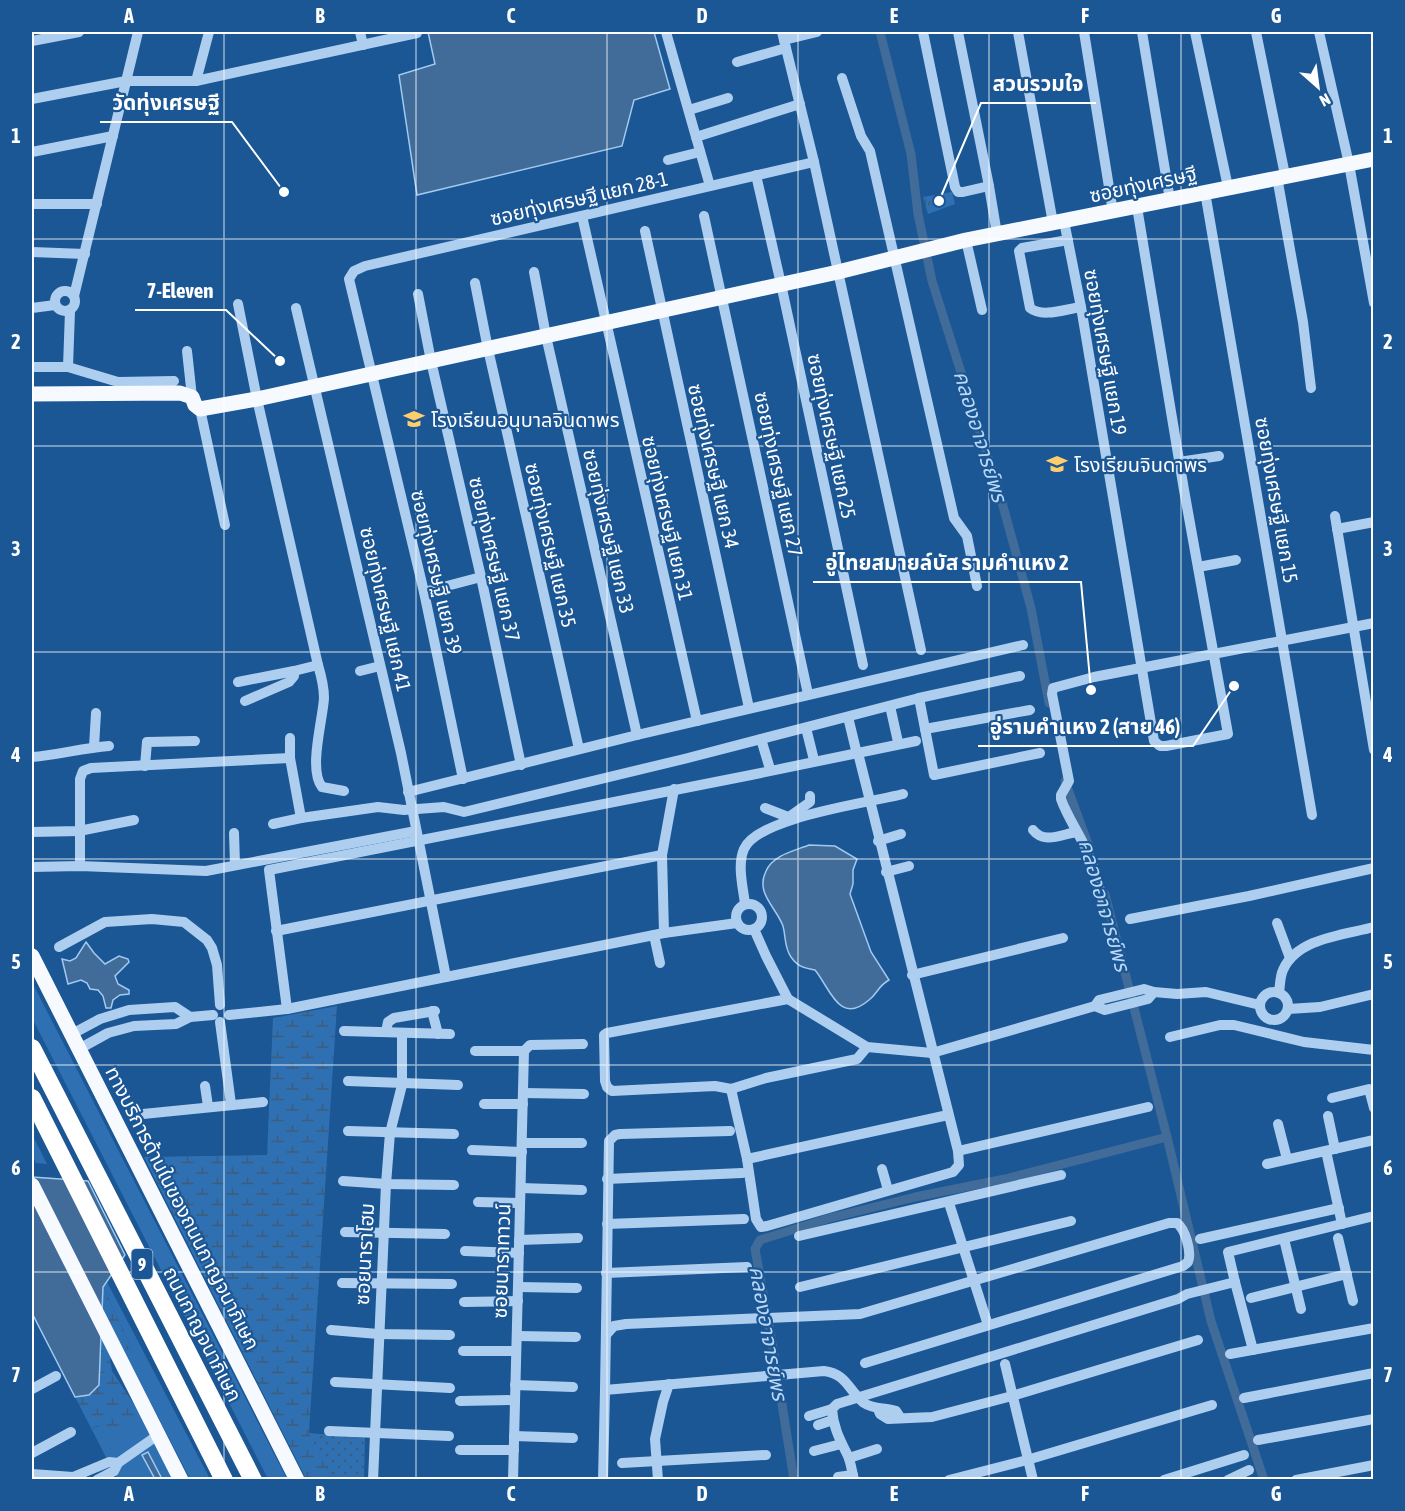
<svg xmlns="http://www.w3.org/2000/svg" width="1405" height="1511" font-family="'Asap Condensed','Noto Sans Thai',sans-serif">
	<defs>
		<pattern id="wetland-marsh" width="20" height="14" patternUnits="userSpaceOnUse" patternTransform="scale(1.5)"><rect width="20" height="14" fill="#2f70b3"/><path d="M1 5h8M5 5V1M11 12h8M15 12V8" fill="none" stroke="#3f5c7a"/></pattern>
		<pattern id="park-tufts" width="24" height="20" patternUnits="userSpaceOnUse" patternTransform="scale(1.5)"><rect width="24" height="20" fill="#2f70b3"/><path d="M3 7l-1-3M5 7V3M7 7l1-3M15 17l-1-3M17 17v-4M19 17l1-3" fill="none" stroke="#3f5c7a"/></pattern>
		<pattern id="garden-dots" width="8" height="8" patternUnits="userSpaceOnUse" patternTransform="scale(1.5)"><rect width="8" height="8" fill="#2f70b3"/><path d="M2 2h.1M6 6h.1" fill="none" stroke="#3f5c7a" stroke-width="1.8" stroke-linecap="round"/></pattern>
	</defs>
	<rect width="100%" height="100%" fill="#1b5695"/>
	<g fill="#2f70b3">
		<polygon points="32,982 287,1479 268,1479 32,1018"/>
		<polygon points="32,1134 47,1164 36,1163 32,1155"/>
		<polygon points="107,1282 210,1479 190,1479 124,1351 131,1347 103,1287"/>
		<polygon points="143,1418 173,1479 117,1479 91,1428"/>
	</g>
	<g fill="url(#wetland-marsh)">
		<polygon points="337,1006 309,1432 332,1479 306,1479 144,1157 267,1155 273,1018"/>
		<polygon points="103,1287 131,1347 110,1359 112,1371 143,1418 109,1437 98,1426 91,1428 75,1397 89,1395 99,1385"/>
	</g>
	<polygon fill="url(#park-tufts)" points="952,192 955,204 928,214 923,197"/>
	<polygon fill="url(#garden-dots)" points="309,1433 365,1438 364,1479 332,1479"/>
	<g fill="#416b98" stroke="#a1caf1" stroke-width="1.5">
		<polygon points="428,32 654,32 670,89 634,100 622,146 417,195 399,75 435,64"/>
		<path d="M809,845L835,846L857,859L853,870V884L850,894L871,952L889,980C878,986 878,993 869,1000C839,1026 830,988 815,970C804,968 798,967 791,957C784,947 786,937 783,926C776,907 755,893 766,871C773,855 794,851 809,845Z"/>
		<polygon points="86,942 94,953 105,964 119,956 128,959 129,962 115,976 118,984 129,990 129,994 120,995 113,1000 111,1008 106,1008 103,996 98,990 90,989 87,983 81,980 68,984 62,959 70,961 76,958"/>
		<polygon points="32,1177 88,1181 125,1255 103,1287 99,1385 89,1395 75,1397 32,1313"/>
		<polygon points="148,1452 162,1479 155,1479 142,1455"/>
	</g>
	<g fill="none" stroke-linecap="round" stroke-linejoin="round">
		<g stroke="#416b98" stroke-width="9">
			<polyline points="880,32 911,154 918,214 932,281 1000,495 1031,608 1049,703"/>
			<polyline points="1065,781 1088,844"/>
			<polyline points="1167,1137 1211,1321 1264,1480"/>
			<polyline points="794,1480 773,1348 755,1249 760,1240 830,1218 915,1197 1005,1179 1167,1137 1105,894"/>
		</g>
		<g stroke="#aeceef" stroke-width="10">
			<polyline points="360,32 363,45"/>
			<polyline points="666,32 710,186"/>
			<polyline points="782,32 814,162 921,650"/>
			<polyline points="923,32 955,187 958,192 963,192 989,186"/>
			<polyline points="958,32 989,186 997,234"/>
			<polyline points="1018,32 1053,223"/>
			<polyline points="1084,32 1113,212"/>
			<polyline points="1142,32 1170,200"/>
			<polyline points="1195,32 1228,187"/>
			<polyline points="1256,32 1285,175"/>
			<polyline points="1319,32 1349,164 1374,303"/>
			<polyline points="784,40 817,32"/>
			<polyline points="32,41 79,32"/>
			<polyline points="737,62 786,48"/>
			<polyline points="842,78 861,136 870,151 954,518 967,536 977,586"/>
			<polyline points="196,81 209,32"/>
			<polyline points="32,99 126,81 196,81 417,33"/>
			<polyline points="689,110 728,98"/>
			<polyline points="696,137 800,104"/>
			<polyline points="32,152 113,136"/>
			<polyline points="668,160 700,152"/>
			<polyline points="756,175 781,284 863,665"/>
			<polyline points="1277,177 1303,322 1311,388"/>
			<polyline points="1205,192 1312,815"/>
			<polyline points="32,204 97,204"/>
			<polyline points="582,216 697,721"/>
			<polyline points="704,216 808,694"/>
			<polyline points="1064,221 1081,307 1154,741 1160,746 1166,746 1228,734 1184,490 1137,207"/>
			<polyline points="645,231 749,708"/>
			<polyline points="966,240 982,310"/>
			<path d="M1068,240L1022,248L1019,251L1030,308C1042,318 1066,309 1081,307"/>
			<polyline points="32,252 85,254"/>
			<polyline points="534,272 546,336 637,735"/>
			<polyline points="475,283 488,349 579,749"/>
			<circle cx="65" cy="301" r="10"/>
			<polyline points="418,294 431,361 481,577 521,765"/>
			<polyline points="74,296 138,32"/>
			<polyline points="238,304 257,399 318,665 294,671 294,676 289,682 245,701"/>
			<polyline points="32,308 55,305"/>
			<polyline points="296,308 401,753 446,977"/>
			<polyline points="187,351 192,397"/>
			<polyline points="32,367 68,367 118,382 174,381"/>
			<polyline points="68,367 70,311"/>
			<polyline points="200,409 225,525"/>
			<polyline points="1179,462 1219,456"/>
			<polyline points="1335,516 1374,750"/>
			<polyline points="1337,529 1374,522"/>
			<polyline points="1198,567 1236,560"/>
			<polyline points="424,592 481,577"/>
			<path d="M318,665C321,675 324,687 324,698C323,719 308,770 322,787L344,791"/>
			<polyline points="360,671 380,666"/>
			<polyline points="238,682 294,671"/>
			<polyline points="919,698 934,775 1040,753"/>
			<polyline points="890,706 898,742"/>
			<polyline points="848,717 856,750"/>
			<polyline points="806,728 814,760"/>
			<polyline points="925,729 1030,710"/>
			<polyline points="290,738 290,758"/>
			<polyline points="761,739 770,769"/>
			<polyline points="94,747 96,713"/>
			<path d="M32,757C58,755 82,748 109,746"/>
			<polyline points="145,766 147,742 195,741"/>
			<polyline points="463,779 424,592 349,279 354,271 365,266 814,162"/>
			<polyline points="408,792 637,735 1023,645"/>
			<polyline points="765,808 788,817"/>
			<polyline points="786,819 810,802 810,796"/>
			<polyline points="273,824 301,818"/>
			<path d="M1033,830C1044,844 1060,835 1076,832"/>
			<polyline points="32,832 79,831 134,820"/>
			<polyline points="234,833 235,864"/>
			<polyline points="878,841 901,834"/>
			<polyline points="80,866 80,779 83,771 91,768 290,758 301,818 378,807 404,810 444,807 464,812 684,759 919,698 1020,676"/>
			<polyline points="32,867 80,866 206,871 416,831"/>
			<polyline points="886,872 909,866"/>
			<path d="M1103,902C1098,883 1094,864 1085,847C1077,830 1067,816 1061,799V795L1069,781L1052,694L1053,688L1094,677L1374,623"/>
			<circle cx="749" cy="917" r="13"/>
			<path d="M745,904C743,887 737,865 744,849C758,817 869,803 903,794"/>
			<polyline points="1130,919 1249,896 1374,868"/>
			<polyline points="1277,923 1290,958"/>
			<polyline points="754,929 766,956 788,999 867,1047 932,1053 1095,1006 1105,1010 1148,999 1154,992"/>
			<polyline points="276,931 662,855"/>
			<polyline points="664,933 662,855 674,789"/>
			<polyline points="654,935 660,963"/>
			<polyline points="59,947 105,922 152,919 184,922 207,940 212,948 217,965 220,1005"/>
			<polyline points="912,975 1063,938"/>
			<circle cx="1274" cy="1006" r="14"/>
			<path d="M1279,993C1280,986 1280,976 1283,970C1297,938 1344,935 1374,927"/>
			<polyline points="788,999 607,1033 604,1035 605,1081 607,1087 612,1091 715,1086 731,1089 766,1078 857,1059 867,1047"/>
			<polyline points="1095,1006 1099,1000 1144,989 1154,992 1177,994 1206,992 1260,1005"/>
			<polyline points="287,1009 269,870 751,775 916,741"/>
			<polyline points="1288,1009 1320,1007 1374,994"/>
			<polyline points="432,1011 438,1034"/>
			<polyline points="229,1015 287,1009 664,933 737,923"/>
			<polyline points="220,1022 231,1104"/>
			<polyline points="344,1031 450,1034"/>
			<polyline points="386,1032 388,1022 394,1018 435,1011"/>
			<polyline points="72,1034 100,1019 129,1010 175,1007 190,1017"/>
			<polyline points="1170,1037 1220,1025 1234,1025 1304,1042 1374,1050"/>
			<polyline points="79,1049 108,1033 134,1026 176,1024 190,1017 213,1015"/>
			<polyline points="475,1051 524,1051"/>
			<polyline points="348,1081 458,1085"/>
			<polyline points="205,1086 208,1106"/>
			<polyline points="731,1089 747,1159 756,1219 761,1227 767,1226 953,1172 959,1165 958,1151 858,753"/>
			<polyline points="523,1093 584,1094"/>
			<polyline points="1332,1098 1369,1089 1374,1108"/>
			<polyline points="484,1104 523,1104"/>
			<polyline points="143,1114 263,1102"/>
			<polyline points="1328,1116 1335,1149"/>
			<polyline points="1278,1124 1287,1159"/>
			<polyline points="348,1131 454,1134"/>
			<polyline points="522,1143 582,1143"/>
			<polyline points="472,1150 522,1152"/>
			<polyline points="958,1151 1148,1107"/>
			<polyline points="1326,1151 1342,1224"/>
			<polyline points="747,1159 948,1115"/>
			<polyline points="1267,1164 1374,1140"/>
			<polyline points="882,1169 888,1190"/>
			<polyline points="607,1179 742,1173"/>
			<polyline points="343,1181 386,1184 454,1185"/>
			<polyline points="521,1188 582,1190"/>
			<polyline points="478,1202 520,1203"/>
			<polyline points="949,1203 988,1325"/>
			<polyline points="607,1224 744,1219"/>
			<polyline points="345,1232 445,1234"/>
			<polyline points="799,1236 1061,1175"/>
			<polyline points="1338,1238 1353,1301"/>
			<polyline points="1200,1239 1339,1208"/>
			<polyline points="1284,1239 1301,1309"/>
			<polyline points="519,1240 578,1238"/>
			<polyline points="465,1251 519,1253"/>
			<polyline points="606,1273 747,1267"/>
			<polyline points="1235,1282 1253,1350"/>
			<polyline points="342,1283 452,1284"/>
			<polyline points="518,1287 577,1288"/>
			<polyline points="800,1287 1071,1221"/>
			<polyline points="1251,1298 1347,1274"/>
			<polyline points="464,1302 518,1301"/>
			<polyline points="331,1330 378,1334 450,1335"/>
			<path d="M606,1335L614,1326L626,1324L860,1314L1169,1223H1177C1185,1229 1192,1252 1188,1262L1183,1266L865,1363"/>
			<polyline points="517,1336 576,1337"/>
			<polyline points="463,1351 516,1351"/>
			<polyline points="1230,1354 1374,1328"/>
			<polyline points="1005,1364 1033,1480"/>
			<polyline points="335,1382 450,1388"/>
			<polyline points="515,1385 573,1387"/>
			<polyline points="32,1389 56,1376"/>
			<polyline points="605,1390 609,1141 615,1135 620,1134 730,1131"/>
			<polyline points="1244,1398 1374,1373"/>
			<polyline points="460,1401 515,1400"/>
			<polyline points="878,1409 880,1414 888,1419 932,1417 1012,1396 1198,1340"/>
			<polyline points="809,1416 832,1409"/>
			<polyline points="818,1425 833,1420"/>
			<polyline points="329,1431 449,1436"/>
			<polyline points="514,1436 573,1438"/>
			<polyline points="1258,1440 1374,1419"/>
			<polyline points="460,1450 514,1450"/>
			<polyline points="814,1451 841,1444"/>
			<polyline points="32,1453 71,1432"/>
			<polyline points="849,1458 877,1449"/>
			<polyline points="622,1463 766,1455"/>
			<polyline points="32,1474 73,1477 109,1462 118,1463"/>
			<polyline points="838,1477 853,1475"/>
			<polyline points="97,1480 114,1471 118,1463 158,1435"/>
			<polyline points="373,1480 386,1184 390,1133 402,1085 402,1033"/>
			<polyline points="513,1480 524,1051 530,1045 583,1044"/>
			<path d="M603,1480L605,1390L824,1371C847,1374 848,1390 864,1403C874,1410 885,1407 896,1411L900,1417"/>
			<polyline points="658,1480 655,1439 663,1402 669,1384"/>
			<path d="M854,1480C852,1472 851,1463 848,1456C840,1440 833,1427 832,1409L837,1404L1178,1299L1187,1294L1235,1282L1228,1252L1374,1216"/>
			<polyline points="949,1480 1027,1460 1212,1405"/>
			<polyline points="1164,1480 1244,1455"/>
			<polyline points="1228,1480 1249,1470"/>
			<polyline points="1296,1480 1374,1465"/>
		</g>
		<g stroke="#f6faff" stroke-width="15">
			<polyline points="32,394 180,393 192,397 195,405 200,409 257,399 838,272 966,240 1374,159"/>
			<polyline points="32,956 297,1480"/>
			<polyline points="32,1185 181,1480"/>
		</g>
		<g stroke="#fff" stroke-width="18">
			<polyline points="32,1048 253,1480"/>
			<polyline points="32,1098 224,1480"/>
		</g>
	</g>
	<path fill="none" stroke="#fff" stroke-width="1.5" stroke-opacity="0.55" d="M224,32V1480M416,32V1480M607,32V1480M798,32V1480M989,32V1480M1181,32V1480M32,239H1374M32,446H1374M32,652H1374M32,859H1374M32,1065H1374M32,1272H1374"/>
	<defs>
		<g id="school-bare" transform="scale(1.62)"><path d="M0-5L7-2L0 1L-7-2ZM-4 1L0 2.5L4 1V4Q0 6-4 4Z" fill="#ffce6c" stroke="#1b5695" stroke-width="2.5" paint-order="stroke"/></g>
	</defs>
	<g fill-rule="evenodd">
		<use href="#school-bare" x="414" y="419"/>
		<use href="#school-bare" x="1057" y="464"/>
	</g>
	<g text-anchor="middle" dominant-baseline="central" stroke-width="4.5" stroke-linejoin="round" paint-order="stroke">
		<rect fill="#1b5695" stroke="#bbccdf" stroke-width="1.5" x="131.5" y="1249" width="21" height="30" rx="4.5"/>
		<g font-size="18" font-weight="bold" fill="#fff">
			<text x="142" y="1264">9</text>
		</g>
		<g font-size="20" fill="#fff" stroke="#1b5695">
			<text transform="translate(1143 184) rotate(-12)">ซอยทุ่งเศรษฐี</text>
			<text transform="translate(579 198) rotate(-13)">ซอยทุ่งเศรษฐี แยก 28-1</text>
			<text transform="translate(1106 352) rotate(80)">ซอยทุ่งเศรษฐี แยก 19</text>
			<text transform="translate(832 436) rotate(78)">ซอยทุ่งเศรษฐี แยก 25</text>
			<text transform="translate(714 466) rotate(77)">ซอยทุ่งเศรษฐี แยก 34</text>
			<text transform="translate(779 474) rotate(78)">ซอยทุ่งเศรษฐี แยก 27</text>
			<text transform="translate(1277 500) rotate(80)">ซอยทุ่งเศรษฐี แยก 15</text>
			<text transform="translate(668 518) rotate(77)">ซอยทุ่งเศรษฐี แยก 31</text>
			<text transform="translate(609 531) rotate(77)">ซอยทุ่งเศรษฐี แยก 33</text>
			<text transform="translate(551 545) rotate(77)">ซอยทุ่งเศรษฐี แยก 35</text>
			<text transform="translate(495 559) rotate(77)">ซอยทุ่งเศรษฐี แยก 37</text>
			<text transform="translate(437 572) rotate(77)">ซอยทุ่งเศรษฐี แยก 39</text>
			<text transform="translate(386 609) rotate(77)">ซอยทุ่งเศรษฐี แยก 41</text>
			<text transform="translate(183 1208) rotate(63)">ทางบริการด้านในของถนนกาญจนาภิเษก</text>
			<text transform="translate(364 1254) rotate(-87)">ซอยนาราโฮม</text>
			<text transform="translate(501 1261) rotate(-88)">ซอยนาราทาวน์</text>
			<text transform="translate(203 1334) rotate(63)">ถนนกาญจนาภิเษก</text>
		</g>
		<g font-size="20" fill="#fff" stroke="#1b5695" text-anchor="start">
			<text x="431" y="419">โรงเรียนอนุบาลจินดาพร</text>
			<text x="1074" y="464">โรงเรียนจินดาพร</text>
		</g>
		<g font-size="21" font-style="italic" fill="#bad8f6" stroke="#1b5695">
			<text transform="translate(981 436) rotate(73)">คลองอาจารย์พร</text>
			<text transform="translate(1105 905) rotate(74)">คลองอาจารย์พร</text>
			<text transform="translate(769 1333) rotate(80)">คลองอาจารย์พร</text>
		</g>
	</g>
	<path fill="none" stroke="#fff" stroke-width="2" d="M939 201L981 103H1096M284 192L232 122H100M280 361L226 310H135M1091 690L1081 582H813M1234 686L1193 746H978"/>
	<g fill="#fff" stroke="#1b5695" stroke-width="2">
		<circle cx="939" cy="201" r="6"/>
		<circle cx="284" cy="192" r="6"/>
		<circle cx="280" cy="361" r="6"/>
		<circle cx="1091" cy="690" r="6"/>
		<circle cx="1234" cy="686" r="6"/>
	</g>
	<g font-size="21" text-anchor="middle" font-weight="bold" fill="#fff" stroke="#1b5695" stroke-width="4.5" stroke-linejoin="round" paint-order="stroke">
		<text x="1038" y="91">สวนรวมใจ</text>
		<text x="166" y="110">วัดทุ่งเศรษฐี</text>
		<text x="180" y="298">7-Eleven</text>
		<text x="947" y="570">อู่ไทยสมายล์บัส รามคำแหง 2</text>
		<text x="1085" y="734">อู่รามคำแหง 2 (สาย 46)</text>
	</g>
	<rect width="1405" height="1511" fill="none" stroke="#1b5695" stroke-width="66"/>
	<g transform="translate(1318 87) rotate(152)" stroke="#1b5695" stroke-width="4.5" paint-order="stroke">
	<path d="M0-4.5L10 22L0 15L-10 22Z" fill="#ffffff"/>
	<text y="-9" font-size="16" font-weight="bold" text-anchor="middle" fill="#ffffff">N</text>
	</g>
	<rect x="33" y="33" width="1339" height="1445" fill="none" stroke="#fff" stroke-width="2"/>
	<g font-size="20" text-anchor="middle" font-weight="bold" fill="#fff">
		<text x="129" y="23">A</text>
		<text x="320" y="23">B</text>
		<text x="511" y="23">C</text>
		<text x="702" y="23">D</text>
		<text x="894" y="23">E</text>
		<text x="1085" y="23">F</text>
		<text x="1276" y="23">G</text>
		<text x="16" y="143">1</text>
		<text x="1388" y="143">1</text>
		<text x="16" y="349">2</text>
		<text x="1388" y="349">2</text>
		<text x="16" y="556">3</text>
		<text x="1388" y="556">3</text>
		<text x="16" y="762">4</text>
		<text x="1388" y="762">4</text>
		<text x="16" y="969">5</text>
		<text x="1388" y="969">5</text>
		<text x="16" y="1175">6</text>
		<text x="1388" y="1175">6</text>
		<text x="16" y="1382">7</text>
		<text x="1388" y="1382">7</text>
		<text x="129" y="1501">A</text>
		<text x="320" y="1501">B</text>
		<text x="511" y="1501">C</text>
		<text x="702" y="1501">D</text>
		<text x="894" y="1501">E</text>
		<text x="1085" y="1501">F</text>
		<text x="1276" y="1501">G</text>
	</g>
</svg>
